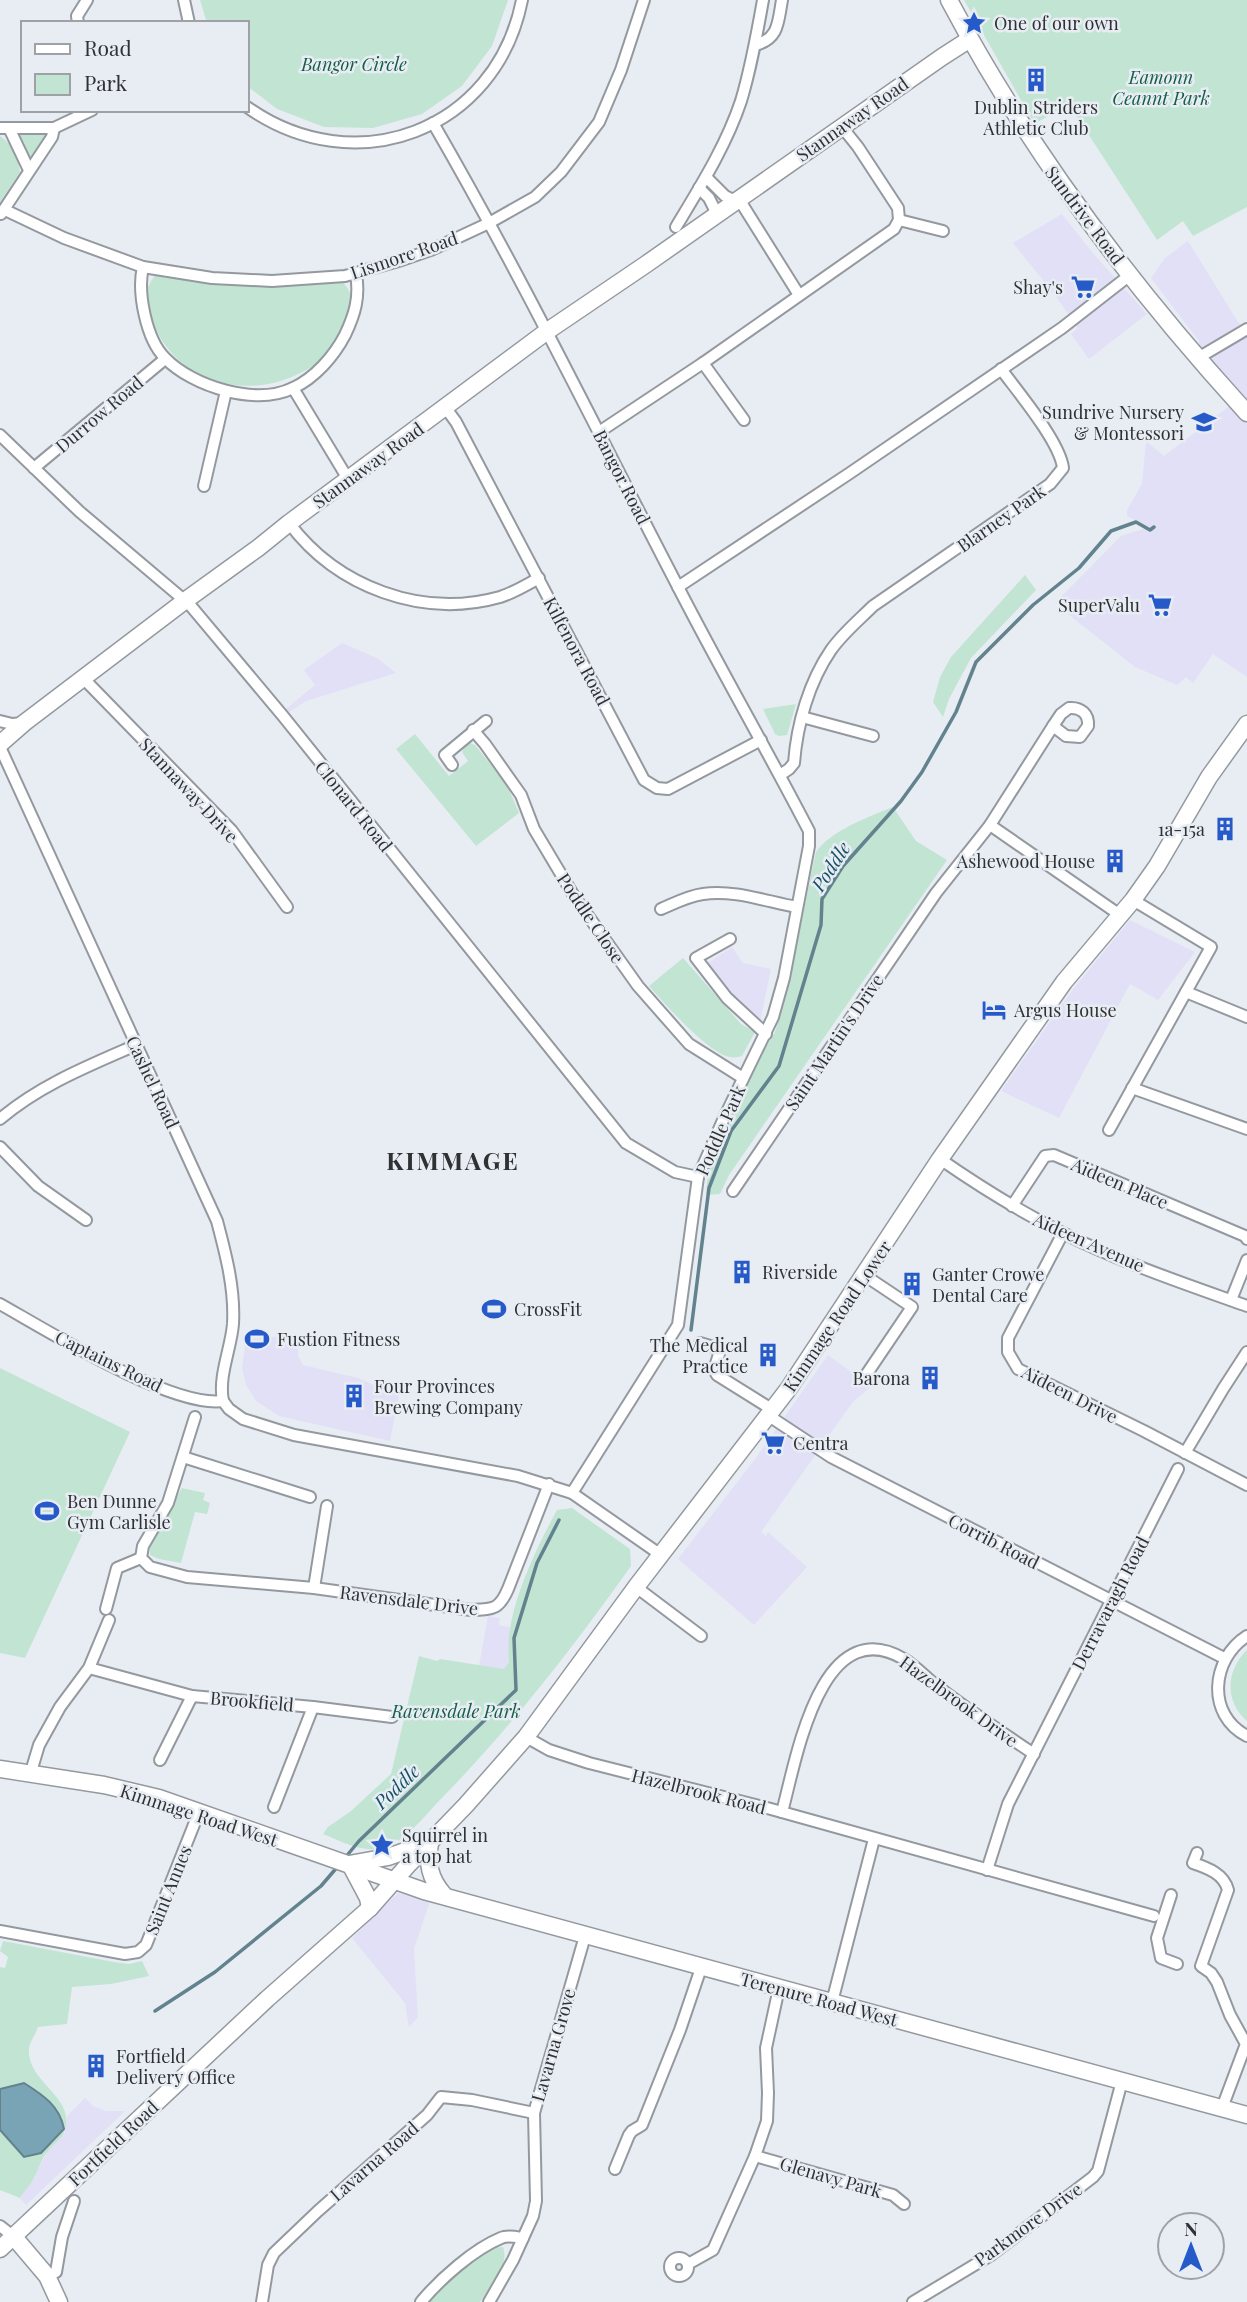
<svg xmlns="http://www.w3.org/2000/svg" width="1247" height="2302" font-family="'Playfair Display',serif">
	<rect width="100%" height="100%" fill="#e8edf4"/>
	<g fill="#e2e0f6">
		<polygon points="1062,214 1092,252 1147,314 1089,359 1071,334 1078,328 1055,295 1013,243"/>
		<polygon points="1188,241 1238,322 1247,332 1247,677 1213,654 1193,683 1186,677 1177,685 1135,667 1068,614 1056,602 1121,536 1149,527 1127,516 1127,510 1142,484 1146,441 1164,456 1236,401 1198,358 1199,341 1151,278 1165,258"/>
		<polygon points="342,643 377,658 396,673 306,701 283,716 281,713 315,685 304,670"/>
		<polygon points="1130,920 1195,952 1158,1000 1130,984 1059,1118 1001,1091 1074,988"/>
		<polygon points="732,947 743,963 771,969 760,1022 719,980 708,963"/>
		<polygon points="251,1333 298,1341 298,1356 303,1365 358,1378 399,1396 390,1441 279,1416 256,1401 246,1385 242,1368 246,1337"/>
		<polygon points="828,1355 850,1371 853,1369 875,1383 852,1403 761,1532 766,1536 768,1532 807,1567 754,1625 678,1559 755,1459"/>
		<polygon points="488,1616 500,1618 499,1625 510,1627 508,1651 509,1662 504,1669 479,1666"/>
		<polygon points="398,1893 430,1901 414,1949 418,2017 409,2027 405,2003 352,1938"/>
		<polygon points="85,2098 93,2106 106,2111 125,2111 26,2205 20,2198 26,2187 35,2178 36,2172 48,2151 65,2133 67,2116"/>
	</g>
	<g fill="#c2e4d3">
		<polygon points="200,0 508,0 492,46 462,86 422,114 373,128 324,127 277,109 247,86 247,23 207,23"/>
		<path d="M964,0H1247V207L1193,236L1183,221L1157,240L1070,106C1056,108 1047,119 1034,123Z"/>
		<polygon points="47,133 30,160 19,134"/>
		<path d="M0,136C13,145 18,156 20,172L0,202Z"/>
		<path d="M156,274L218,284L276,286L341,280C356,296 354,307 343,327C338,337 332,352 324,359C319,364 311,367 306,370C251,402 178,385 153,323C145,302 141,294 156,274Z"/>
		<polygon points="1025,575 1036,590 971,658 949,699 943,717 933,702 940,677 951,657"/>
		<polygon points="796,704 787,735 779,736 775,734 763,709"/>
		<polygon points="415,734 449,776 468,761 462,752 467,742 475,745 507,785 519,813 476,846 396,749"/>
		<path d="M893,807L916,841L947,860L729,1175L720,1194L706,1195L709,1153L722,1121L775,1032L784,1001L816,852C830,831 870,816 893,807Z"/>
		<path d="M683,958L741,1024L755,1032L742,1056C738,1057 734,1058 730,1057C709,1054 664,1003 649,986Z"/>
		<polygon points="0,1368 130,1432 25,1658 0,1653"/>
		<polygon points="182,1488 205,1493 203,1500 210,1503 207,1514 195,1512 181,1563 159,1559 150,1555 150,1545"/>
		<path d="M572,1508L630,1549L631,1566C572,1649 509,1730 437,1803C422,1819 406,1840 384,1848C365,1854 340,1841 323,1834L328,1827L351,1811L391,1774L419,1656L437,1661L440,1659L504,1669L509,1662C503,1615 535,1551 557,1510Z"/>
		<path d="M1247,1650V1721C1224,1701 1226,1670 1247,1650Z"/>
		<path d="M3,1941L114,1962L129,1964L142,1961L149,1976L111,1984L72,1987L67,2024L38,2027C36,2033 30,2042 29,2048C26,2083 75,2095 65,2130C63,2138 53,2144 48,2151C42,2158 39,2167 35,2176C32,2183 25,2190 20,2198L0,2190V1967L5,1968L8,1957L0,1951Z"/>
		<path d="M503,2247C510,2266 490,2287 480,2302H428L476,2257L491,2248Z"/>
	</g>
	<path fill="#78a4b5" stroke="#62828e" stroke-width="2" d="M24,2083C43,2095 60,2106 64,2129L41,2153L24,2157L0,2130V2089Z"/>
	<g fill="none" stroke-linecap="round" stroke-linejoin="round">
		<g stroke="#62828e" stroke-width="3.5">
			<polyline points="691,1330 709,1188 731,1131 779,1066 821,925 822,899 843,866 901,801 922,772 956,712 976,662 1033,605 1079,568 1111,531 1136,522 1150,530 1154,527"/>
			<polyline points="344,1859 359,1841 516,1690 514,1638 537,1563 559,1520"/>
			<polyline points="155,2011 215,1972 321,1886 339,1865"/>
		</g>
		<g stroke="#94999f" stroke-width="14">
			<g id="street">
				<polyline points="184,0 189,23"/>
				<polyline points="78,23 77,16 87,0"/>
				<path d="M755,45C779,39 778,22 782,0"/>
				<path d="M247,107C354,183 496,132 522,0"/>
				<path d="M433,123C520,273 596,429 676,583C719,667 766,748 809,831V846L784,978L773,1017L724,1118L698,1177L678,1325L572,1493"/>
				<polyline points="0,128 54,128 92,110"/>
				<polyline points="9,128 29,170"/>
				<polyline points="706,177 725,196 742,204 799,295"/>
				<polyline points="699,188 709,198 717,214"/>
				<polyline points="5,210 64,238 143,267 212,278 272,281 345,276 402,260 431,250 489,223 535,197 561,172 599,122 621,70 644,0"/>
				<polyline points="1,214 52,137 54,128"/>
				<polyline points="899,220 943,231"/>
				<path d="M676,227C700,187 726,146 741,101C751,68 757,34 763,0"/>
				<path d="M143,267C137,292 146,339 165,358C193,387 256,406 293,388C315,378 334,356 345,335C355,314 360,297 356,274"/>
				<polyline points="1198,358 1247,329"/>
				<polyline points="703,363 744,420"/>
				<polyline points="293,388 348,479"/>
				<polyline points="445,407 456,422 644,780 657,788 668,789 761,740"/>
				<polyline points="599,432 703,363 894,229 899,220 898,208 858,147 842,127"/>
				<polyline points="0,435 80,512 190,605 283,716 626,1143 675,1172 698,1177"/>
				<polyline points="34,468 165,359"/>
				<polyline points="204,486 226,391"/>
				<path d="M289,523C337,587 422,619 500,597C513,593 526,585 539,578"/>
				<polyline points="678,587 850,473 1062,328 1130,275"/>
				<polyline points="84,679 232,831 287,907"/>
				<path d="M1069,708C1081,707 1089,714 1088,726L1080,737L1066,736L1053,726L1061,714Z"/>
				<polyline points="802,717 873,736"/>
				<polyline points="0,721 12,724 24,723"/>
				<polyline points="473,730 485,744 521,795 534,829 574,896 638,986 689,1044 743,1078"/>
				<path d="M0,747L217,1221C226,1255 235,1289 233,1324C231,1349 218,1376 223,1401"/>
				<polyline points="452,765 445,755 486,721"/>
				<path d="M780,775L789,769L794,763C797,724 809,682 831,650C843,633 859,620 873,606L1050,484L1063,468C1060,442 1018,392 1001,369"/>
				<polyline points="990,825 1120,915"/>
				<path d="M661,909C675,903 688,896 703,894C733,889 768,902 797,907"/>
				<polyline points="730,939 696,958 727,998 766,1034"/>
				<polyline points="1186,992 1247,1017"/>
				<polyline points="1132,1088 1247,1129"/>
				<path d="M0,1119C40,1085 88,1066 136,1045"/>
				<polyline points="1109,1130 1211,947 1133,900"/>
				<polyline points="0,1147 38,1186 86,1220"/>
				<path d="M940,1159C979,1186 1019,1211 1061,1232C1120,1262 1185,1284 1247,1306"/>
				<polyline points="733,1191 936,893 990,825 1053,726"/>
				<polyline points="1012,1206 1045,1156 1054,1155 1245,1236 1247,1239"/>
				<polyline points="1063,1233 1008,1338 1008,1352 1018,1369 1144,1431 1247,1485"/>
				<polyline points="864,1275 912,1307 866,1375"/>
				<polyline points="1231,1300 1247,1260"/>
				<path d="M0,1304C48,1331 171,1408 223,1401"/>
				<polyline points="700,1343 717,1348 719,1354 714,1370 717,1375 773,1410"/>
				<polyline points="223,1401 229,1409 243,1419 294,1435 518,1476 572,1493 661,1555"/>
				<polyline points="769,1416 831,1457 1224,1658"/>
				<path d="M195,1417L168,1503L143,1546L141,1558L150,1567L187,1577L314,1588L471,1610C493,1609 499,1610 508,1589L549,1484"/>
				<polyline points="1185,1453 1223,1389 1247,1352"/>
				<polyline points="183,1457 310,1497"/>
				<polyline points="636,1587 701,1636"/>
				<polyline points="314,1588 327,1506"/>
				<polyline points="106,1609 117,1568 141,1558"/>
				<path d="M1247,1636C1211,1659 1206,1715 1247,1736"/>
				<polyline points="89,1668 192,1696 313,1707 392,1717"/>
				<polyline points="526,1737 549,1750 589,1763 771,1809 1154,1916"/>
				<polyline points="160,1760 192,1696"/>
				<polyline points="30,1775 39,1745 60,1707 89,1668 109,1620"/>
				<polyline points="274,1807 313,1707"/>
				<path d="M782,1812C796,1761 820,1610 904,1659C916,1666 926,1678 937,1686C968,1710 1001,1732 1034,1754"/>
				<path d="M1197,1853L1193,1863C1208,1868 1224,1874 1228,1890L1201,1966L1211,1973L1217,1982L1230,2015L1246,2044L1222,2108"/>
				<polyline points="987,1870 1008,1804 1178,1469"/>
				<polyline points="1171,1895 1157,1938 1161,1958 1177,1964"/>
				<polyline points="0,1931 125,1954 138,1952 146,1945 199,1812"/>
				<polyline points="832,2002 874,1839"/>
				<polyline points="755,2156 893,2195 904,2204"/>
				<polyline points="615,2169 629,2135 632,2131 642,2125 680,2030 701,1968"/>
				<polyline points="0,2226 14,2237"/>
				<circle cx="679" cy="2267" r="9"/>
				<polyline points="688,2264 713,2250 755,2156 767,2121 768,2093 766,2048 779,1988"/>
				<polyline points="47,2276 56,2272 62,2237 74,2201"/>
				<polyline points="262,2302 268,2265 274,2253 318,2211 427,2115 441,2097 472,2100 534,2113"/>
				<path d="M421,2302C440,2279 474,2249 501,2238C507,2235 516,2237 523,2238"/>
				<polyline points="489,2302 513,2260 533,2216 536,2201 534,2113 585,1936"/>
				<polyline points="913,2302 991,2255 1093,2177 1098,2171 1122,2081"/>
			</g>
		</g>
		<g stroke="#94999f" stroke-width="19">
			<g id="secondary">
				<path d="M949,0C1029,151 1132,287 1247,413"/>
				<polyline points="0,744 24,723 186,600 258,548 289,523 546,332 645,265 942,57 970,39"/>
				<polyline points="0,1769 104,1785 159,1798 424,1891 1247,2115"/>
				<path d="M430,1842C427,1863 429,1878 444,1895"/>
				<polyline points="349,1864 388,1857 425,1844"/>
				<polyline points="351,1866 368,1898 370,1908"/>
				<polyline points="14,2237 47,2276 59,2302"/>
				<polyline points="0,2249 267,1999 370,1908 408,1865 466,1805 526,1737 636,1587 789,1388 940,1159 1064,982 1133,900 1157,866 1209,777 1247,724"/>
			</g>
		</g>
		<use href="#street" stroke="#fff" stroke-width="10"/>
		<use href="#secondary" stroke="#fff" stroke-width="16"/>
	</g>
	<defs>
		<g id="sight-bare" transform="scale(1.89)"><path d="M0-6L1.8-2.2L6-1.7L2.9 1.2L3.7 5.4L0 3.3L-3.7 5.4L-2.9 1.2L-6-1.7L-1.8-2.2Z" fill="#265ac8" stroke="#e8edf4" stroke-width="2.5" paint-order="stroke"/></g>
		<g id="building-bare" transform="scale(1.89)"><path d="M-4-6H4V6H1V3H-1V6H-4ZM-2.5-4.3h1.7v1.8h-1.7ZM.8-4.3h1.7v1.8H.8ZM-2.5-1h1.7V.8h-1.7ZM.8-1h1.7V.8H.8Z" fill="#265ac8" stroke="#e8edf4" stroke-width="2.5" paint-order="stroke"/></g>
		<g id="supermarket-bare" transform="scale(1.89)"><path d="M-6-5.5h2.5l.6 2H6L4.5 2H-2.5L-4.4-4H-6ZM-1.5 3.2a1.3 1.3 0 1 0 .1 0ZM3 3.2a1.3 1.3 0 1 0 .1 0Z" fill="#265ac8" stroke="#e8edf4" stroke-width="2.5" paint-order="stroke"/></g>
		<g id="school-bare" transform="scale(1.89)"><path d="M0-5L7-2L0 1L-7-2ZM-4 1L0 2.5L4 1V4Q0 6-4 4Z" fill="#265ac8" stroke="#e8edf4" stroke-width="2.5" paint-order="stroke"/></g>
		<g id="hotel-bare" transform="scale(1.89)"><path d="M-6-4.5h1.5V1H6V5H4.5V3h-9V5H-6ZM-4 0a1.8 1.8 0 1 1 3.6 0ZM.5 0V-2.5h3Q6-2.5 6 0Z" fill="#265ac8" stroke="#e8edf4" stroke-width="2.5" paint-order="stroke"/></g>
		<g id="stadium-bare" transform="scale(1.89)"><path d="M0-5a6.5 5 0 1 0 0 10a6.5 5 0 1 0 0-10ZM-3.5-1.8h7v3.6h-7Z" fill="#265ac8" stroke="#e8edf4" stroke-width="2.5" paint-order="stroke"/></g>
	</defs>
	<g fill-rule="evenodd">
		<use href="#sight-bare" x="974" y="23"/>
		<use href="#building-bare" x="1036" y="80"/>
		<use href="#supermarket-bare" x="1083" y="287"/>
		<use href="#school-bare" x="1204" y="422"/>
		<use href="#supermarket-bare" x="1160" y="605"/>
		<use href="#building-bare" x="1225" y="829"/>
		<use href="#building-bare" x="1115" y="861"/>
		<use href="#hotel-bare" x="994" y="1010"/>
		<use href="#building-bare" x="742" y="1272"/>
		<use href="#building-bare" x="912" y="1284"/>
		<use href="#stadium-bare" x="494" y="1309"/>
		<use href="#stadium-bare" x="257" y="1339"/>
		<use href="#building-bare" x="768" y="1355"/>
		<use href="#building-bare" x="930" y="1378"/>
		<use href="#building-bare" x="354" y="1396"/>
		<use href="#supermarket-bare" x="773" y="1443"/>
		<use href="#stadium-bare" x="47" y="1511"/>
		<use href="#sight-bare" x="382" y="1845"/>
		<use href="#building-bare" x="96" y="2066"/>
	</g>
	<g text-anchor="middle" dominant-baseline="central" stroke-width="5" stroke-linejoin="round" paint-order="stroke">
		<g font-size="18" fill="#2f3133" stroke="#e8edf4" text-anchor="start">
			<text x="994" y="23">One of our own</text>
			<text x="1036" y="107" text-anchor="middle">Dublin Striders<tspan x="1036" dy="21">Athletic Club</tspan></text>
			<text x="1063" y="287" text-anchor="end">Shay's</text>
			<text x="1184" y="412" text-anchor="end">Sundrive Nursery<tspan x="1184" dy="21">&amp; Montessori</tspan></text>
			<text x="1140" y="605" text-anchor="end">SuperValu</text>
			<text x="1205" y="829" text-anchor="end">1a-15a</text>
			<text x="1095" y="861" text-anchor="end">Ashewood House</text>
			<text x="1014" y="1010">Argus House</text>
			<text x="762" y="1272">Riverside</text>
			<text x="932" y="1274">Ganter Crowe<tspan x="932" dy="21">Dental Care</tspan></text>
			<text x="514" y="1309">CrossFit</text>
			<text x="277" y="1339">Fustion Fitness</text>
			<text x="748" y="1345" text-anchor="end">The Medical<tspan x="748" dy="21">Practice</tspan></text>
			<text x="910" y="1378" text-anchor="end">Barona</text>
			<text x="374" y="1386">Four Provinces<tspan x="374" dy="21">Brewing Company</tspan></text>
			<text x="793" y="1443">Centra</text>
			<text x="67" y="1501">Ben Dunne<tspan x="67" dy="21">Gym Carlisle</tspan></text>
			<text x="402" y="1835">Squirrel in<tspan x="402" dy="21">a top hat</tspan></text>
			<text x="116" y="2056">Fortfield<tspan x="116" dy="21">Delivery Office</tspan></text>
		</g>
		<g font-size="18" font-style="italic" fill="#135e44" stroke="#e8edf4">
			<text x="354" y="64">Bangor Circle</text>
			<text x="1161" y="77">Eamonn<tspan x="1161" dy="21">Ceannt Park</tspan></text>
			<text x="456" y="1711">Ravensdale Park</text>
		</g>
		<g font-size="18" fill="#2f3133" stroke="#e8edf4">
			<text transform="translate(852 119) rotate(-35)">Stannaway Road</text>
			<text transform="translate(1085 215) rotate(53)">Sundrive Road</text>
			<text transform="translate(404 255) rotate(-19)">Lismore Road</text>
			<text transform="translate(99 414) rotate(-40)">Durrow Road</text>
			<text transform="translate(368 465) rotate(-36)">Stannaway Road</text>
			<text transform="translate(622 477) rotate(63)">Bangor Road</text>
			<text transform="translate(1001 518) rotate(-35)">Blarney Park</text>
			<text transform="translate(577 651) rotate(62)">Kilfenora Road</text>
			<text transform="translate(189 790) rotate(47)">Stannaway Drive</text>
			<text transform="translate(354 806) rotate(51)">Clonard Road</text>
			<text transform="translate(591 918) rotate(56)">Poddle Close</text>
			<text transform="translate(834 1042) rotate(-56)">Saint Martin's Drive</text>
			<text transform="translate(153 1082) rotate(65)">Cashel Road</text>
			<text transform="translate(720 1130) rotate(-66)">Poddle Park</text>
			<text transform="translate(1120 1183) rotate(23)">Aideen Place</text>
			<text transform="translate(1089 1242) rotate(24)">Aideen Avenue</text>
			<text transform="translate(837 1316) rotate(-56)">Kimmage Road Lower</text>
			<text transform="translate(109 1361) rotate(26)">Captains Road</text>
			<text transform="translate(1070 1394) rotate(27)">Aideen Drive</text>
			<text transform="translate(994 1541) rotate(27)">Corrib Road</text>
			<text transform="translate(409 1600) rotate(7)">Ravensdale Drive</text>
			<text transform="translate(1110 1603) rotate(-63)">Derravaragh Road</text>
			<text transform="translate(252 1701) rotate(5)">Brookfield</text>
			<text transform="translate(959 1701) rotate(36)">Hazelbrook Drive</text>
			<text transform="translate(699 1791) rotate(14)">Hazelbrook Road</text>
			<text transform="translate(199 1815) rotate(18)">Kimmage Road West</text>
			<text transform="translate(168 1890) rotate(-68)">Saint Annes</text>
			<text transform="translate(819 1999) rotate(15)">Terenure Road West</text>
			<text transform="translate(553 2045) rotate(-74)">Lavarna Grove</text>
			<text transform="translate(113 2143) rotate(-43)">Fortfield Road</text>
			<text transform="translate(374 2161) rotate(-41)">Lavarna Road</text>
			<text transform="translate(831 2177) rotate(16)">Glenavy Park</text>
			<text transform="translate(1028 2224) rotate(-36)">Parkmore Drive</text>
		</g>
		<g font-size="19" font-style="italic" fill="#145064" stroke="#e8edf4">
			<text transform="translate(830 866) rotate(-57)">Poddle</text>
			<text transform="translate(396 1786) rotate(-44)">Poddle</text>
		</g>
		<g font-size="24" font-weight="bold" letter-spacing="2" fill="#2f3133" stroke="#e8edf4">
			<text x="453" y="1160">KIMMAGE</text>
		</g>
	</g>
	<rect x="21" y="21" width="228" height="91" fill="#e8edf4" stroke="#9ea2a7" stroke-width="2"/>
	<rect x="35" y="44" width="35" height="10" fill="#ffffff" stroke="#9ea2a7" stroke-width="2"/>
	<text x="84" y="56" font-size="21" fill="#2f3133">Road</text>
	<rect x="35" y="74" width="35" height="21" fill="#c2e4d3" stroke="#9ea2a7" stroke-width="2"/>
	<text x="84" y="91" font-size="21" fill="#2f3133">Park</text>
	<g transform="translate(1191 2246)"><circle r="33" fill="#e8edf4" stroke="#9ea2a7" stroke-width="2"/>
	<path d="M0-5L12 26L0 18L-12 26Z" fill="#265ac8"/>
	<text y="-10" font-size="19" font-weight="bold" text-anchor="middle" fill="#2f3133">N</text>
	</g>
</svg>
